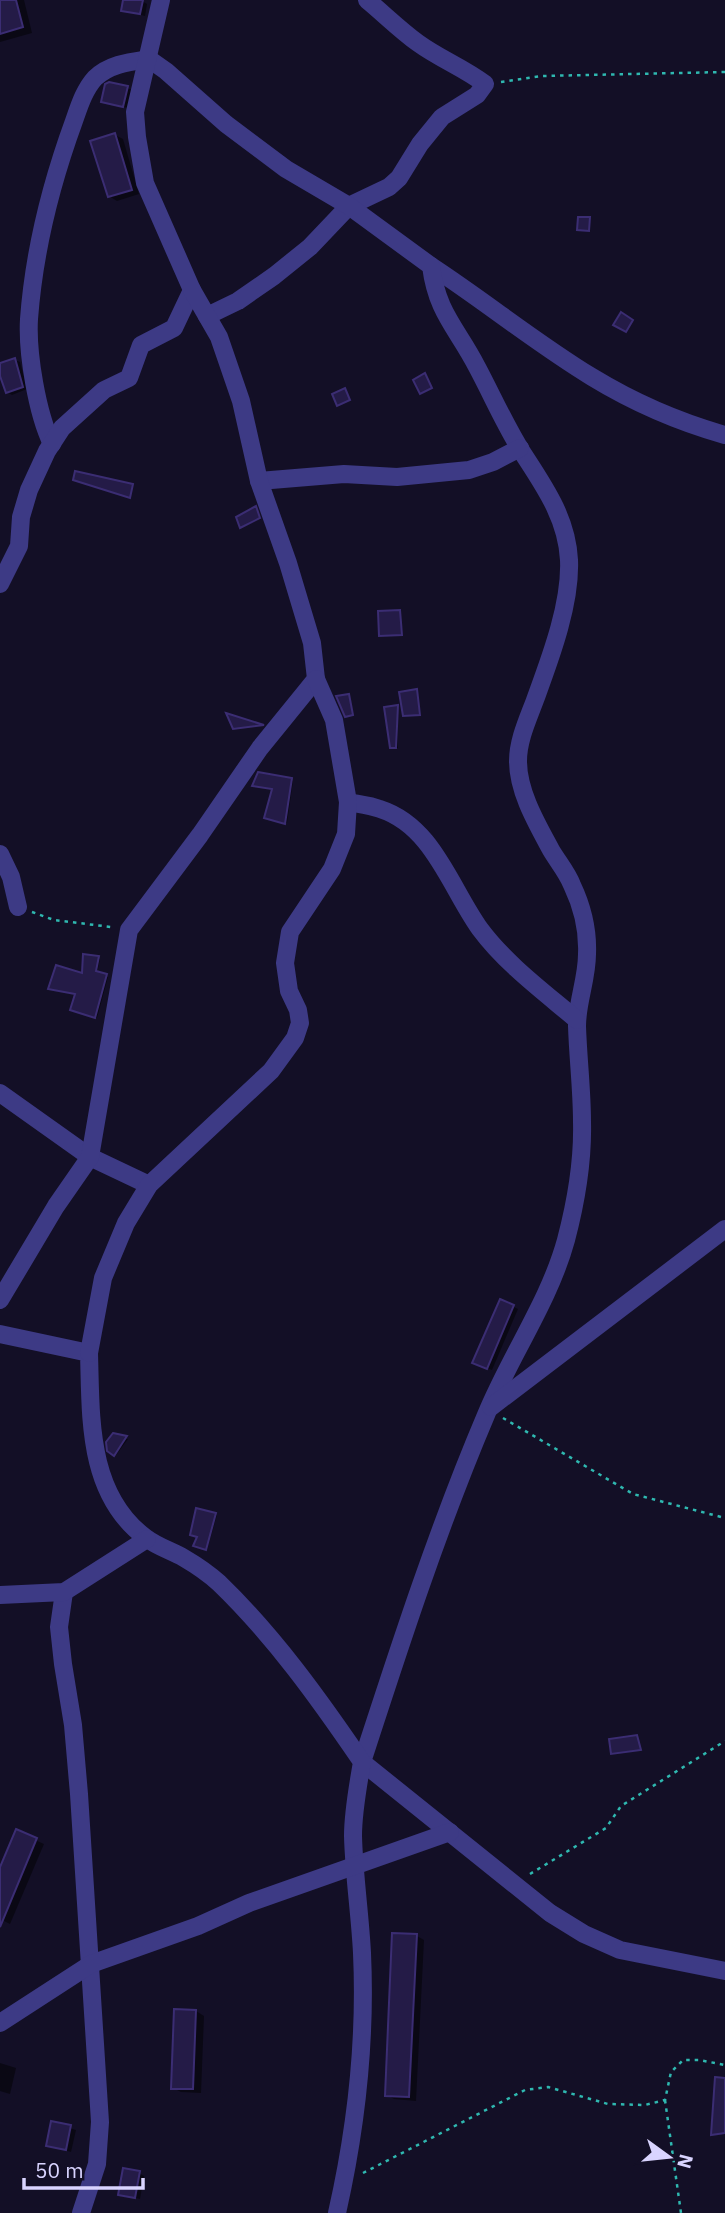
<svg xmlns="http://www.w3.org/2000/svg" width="725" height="2213" font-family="'IBM Plex Sans',sans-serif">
	<rect width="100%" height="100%" fill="#130f26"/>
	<g fill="#0007">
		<polygon points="0,0 24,0 32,33 0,42"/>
		<polygon points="125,0 142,1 147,4 145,16 123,10"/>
		<polygon points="127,88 132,90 128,108 108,103"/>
		<polygon points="115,135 123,139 139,194 117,201 109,196"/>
		<polygon points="15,360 20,362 27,389 12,395 7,392 0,365"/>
		<polygon points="256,508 261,519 242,526"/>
		<polygon points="400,612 403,635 380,635"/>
		<polygon points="416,691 421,715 407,716 405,715"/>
		<polygon points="398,707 398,748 393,748 386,709"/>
		<polygon points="291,780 293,781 287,823 268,818 274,789"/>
		<polygon points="98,958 100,959 97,973 108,977 97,1018 74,1011"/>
		<polygon points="501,1301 518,1309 492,1370 479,1365"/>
		<polygon points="114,1435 128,1439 116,1455 109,1450"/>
		<polygon points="215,1514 217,1515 207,1550 196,1546"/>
		<polygon points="17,1832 44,1844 10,1924 0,1919 0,1871"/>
		<polygon points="417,1936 424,1940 416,2101 394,2099 387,2095"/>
		<polygon points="196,2011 204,2016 201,2093 181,2092 173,2088"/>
		<polygon points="0,2063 16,2068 10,2094 0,2091"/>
		<polygon points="52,2123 76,2130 71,2152 48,2145"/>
		<polygon points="139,2173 144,2176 140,2199 120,2194"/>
	</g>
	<g fill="#241b47" stroke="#3b2d73" stroke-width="2">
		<polygon points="0,0 16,0 23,27 0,34"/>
		<polygon points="123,0 143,0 140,14 121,11"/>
		<polygon points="109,82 128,86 123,107 101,102 105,84"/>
		<polygon points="115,133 132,190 108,197 90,141"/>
		<polygon points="578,217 590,217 589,231 577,230"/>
		<polygon points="621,312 633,320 626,332 613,325"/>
		<polygon points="15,358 23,387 6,393 0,376 0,363"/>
		<polygon points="425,373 432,388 420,394 413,380"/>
		<polygon points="345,388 350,400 337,406 332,394"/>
		<polygon points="75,471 133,484 130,498 73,480"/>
		<polygon points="256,506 260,518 240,528 236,517"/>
		<polygon points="400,610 402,635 379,636 378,611"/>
		<polygon points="417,689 420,715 403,716 399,692"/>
		<polygon points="349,694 353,715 345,717 336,696"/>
		<polygon points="398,705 396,748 390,748 384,707"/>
		<polygon points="226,713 264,725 233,729"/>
		<polygon points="258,772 292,778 285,824 264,818 272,789 252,786"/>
		<polygon points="83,954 99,956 96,971 107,974 95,1018 70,1010 75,994 48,989 56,965 82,973"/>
		<polygon points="500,1299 514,1305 487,1369 472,1363"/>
		<polygon points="113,1433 127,1436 114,1456 107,1451 106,1442"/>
		<polygon points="196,1508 216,1513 206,1550 193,1546 197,1537 190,1535"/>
		<polygon points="637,1735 641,1750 611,1754 609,1739"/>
		<polygon points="16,1829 37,1838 0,1927 0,1867"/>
		<polygon points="392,1933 417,1934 409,2097 385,2096"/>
		<polygon points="174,2009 196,2010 193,2089 171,2089"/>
		<polygon points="715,2077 725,2078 725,2133 711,2135"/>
		<polygon points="51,2121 71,2125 66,2150 46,2146"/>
		<polygon points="123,2168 140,2171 135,2198 118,2195"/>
	</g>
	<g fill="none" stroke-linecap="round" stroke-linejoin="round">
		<g stroke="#2fb8b0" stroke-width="2.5" stroke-dasharray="3.5 5" stroke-linecap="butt">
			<polyline points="501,82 541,76 725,72"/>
			<polyline points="32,912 54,920 111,927"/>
			<polyline points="503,1418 633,1494 725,1518"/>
			<polyline points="530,1874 606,1828 621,1806 725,1741"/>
			<polyline points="665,2100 681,2213"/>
			<polyline points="363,2173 525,2090 548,2087 608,2104 645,2105 665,2100 671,2072 683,2060 699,2060 725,2065"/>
		</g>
		<g stroke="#3d3a85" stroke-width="18">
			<path d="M431,266C486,302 536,343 592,377C633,402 679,422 725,435"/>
			<path d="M207,316L238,301L274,276L310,247L349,206L389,187L399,178L420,144L442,117L477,95L485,84C464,68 440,59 418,43C400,30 384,14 367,0"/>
			<path d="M52,444C37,413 27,353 29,319C34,252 51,184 74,121C79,107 84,90 95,78C110,64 129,62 149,59L166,71L226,124L286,169L349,206L431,266C437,313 457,328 477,367C492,395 505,425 522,452C544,486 567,518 569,560C571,604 550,659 535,700C528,719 518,740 518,761C518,792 537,824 551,850C558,862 567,872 572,885C582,906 588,931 587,954C587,979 577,1002 577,1026C578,1058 582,1090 582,1122C583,1161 576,1202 566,1240C549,1302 510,1356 486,1415C438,1528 400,1645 362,1762L550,1913L584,1934L620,1950L725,1971"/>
			<polyline points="259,481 344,474 397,477 469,470 493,462 520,448"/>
			<polyline points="0,584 19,546 21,517 29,490 47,451 62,428 104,390 129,378 141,345 174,328 192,290"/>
			<path d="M348,802C358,804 370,805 380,809C433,826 450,887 480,929C506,964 544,992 577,1020"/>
			<polyline points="0,854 11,877 18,907"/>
			<polyline points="0,1093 90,1157 149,1185"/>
			<polyline points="0,1300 56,1206 90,1157 129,930 200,835 260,748 316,679 312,643 288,563 259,481 241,401 219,337 192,290 145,183 137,137 135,112 161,0"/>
			<path d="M0,1334L89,1353C91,1418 87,1494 146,1538C158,1547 172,1551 184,1558C196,1565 209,1574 219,1583C274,1636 319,1699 362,1762C358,1786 353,1811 353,1836C354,1875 360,1914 362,1953C366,2040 356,2129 337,2213"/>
			<polyline points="89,1353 103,1278 126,1223 149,1185 271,1071 295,1038 300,1023 298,1010 289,991 285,963 290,932 332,869 346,834 348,802 334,720 316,679"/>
			<polyline points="491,1407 725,1229"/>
			<polyline points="64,1592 59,1627 63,1664 73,1725 79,1794 100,2122 97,2164 81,2213"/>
			<polyline points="0,1595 64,1592 147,1539"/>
			<polyline points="0,2023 91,1964 198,1926 249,1903 450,1832"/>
		</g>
	</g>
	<g transform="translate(669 2157) rotate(105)" stroke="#130f26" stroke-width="5" paint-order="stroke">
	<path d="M0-5L12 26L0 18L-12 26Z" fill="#d9d4ff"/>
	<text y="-10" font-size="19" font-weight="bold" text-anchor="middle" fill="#d9d4ff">N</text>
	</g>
	<path d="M24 2178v10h119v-10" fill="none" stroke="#d9d4ff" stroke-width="3.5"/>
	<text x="35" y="2178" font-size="21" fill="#d9d4ff" stroke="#130f26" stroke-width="5" paint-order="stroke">50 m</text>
</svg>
